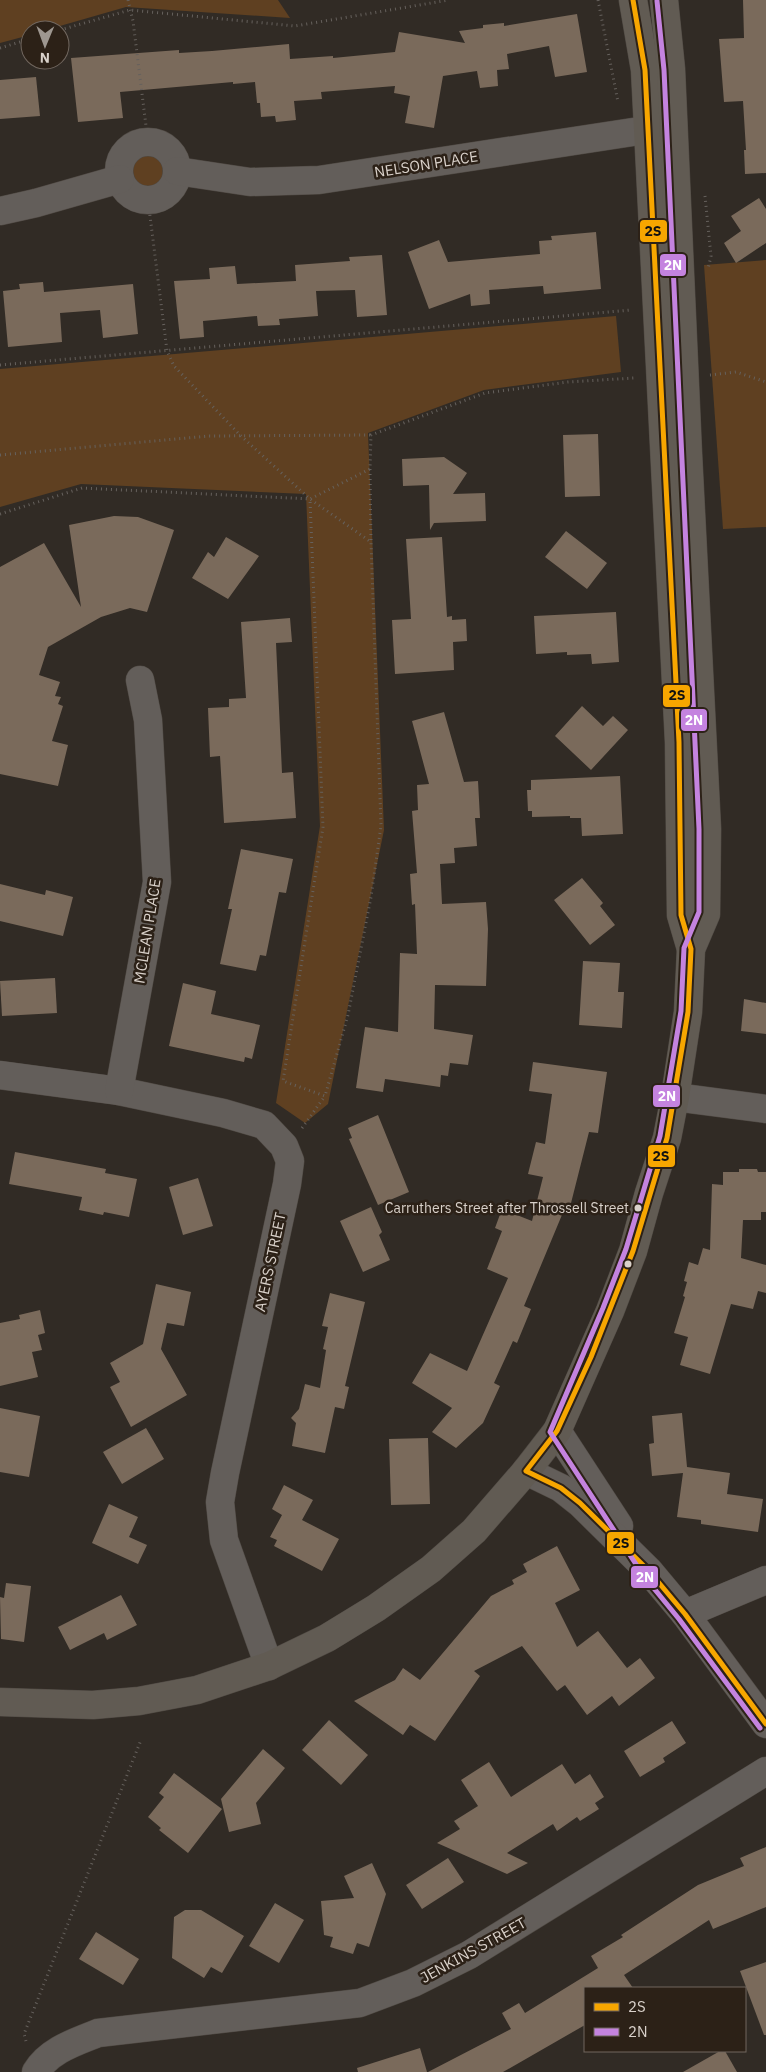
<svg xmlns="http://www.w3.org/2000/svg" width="766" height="2072" font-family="'IBM Plex Sans',sans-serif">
	<rect width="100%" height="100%" fill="#312b25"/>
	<g fill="#5f4021">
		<polygon points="0,0 278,0 290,18 126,7 46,30 30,30 30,35 0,43"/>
		<circle cx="149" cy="171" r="22"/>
		<polygon points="766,260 766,527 723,529 704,265"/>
		<polygon points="616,316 621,372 484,390 368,433 384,830 328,1104 305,1123 276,1103 320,826 306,494 81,484 0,507 0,369"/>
	</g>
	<g fill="#7a6a5b">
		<polygon points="743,0 766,0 766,173 745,174 744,150 746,150 743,101 724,102 719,39 744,38"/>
		<polygon points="577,14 587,72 555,77 549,46 507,54 509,69 497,70 498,86 480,88 477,71 443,76 434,128 405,123 410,96 394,93 395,86 321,92 322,99 294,101 296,120 276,122 275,116 261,117 260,103 257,103 255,82 233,84 233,82 120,92 123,118 78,122 71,58 179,50 179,53 212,51 289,44 290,59 333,56 333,58 395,52 399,32 465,43 459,31 483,28 483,25 504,23 504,26"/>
		<polygon points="36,77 40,116 0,119 0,80"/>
		<polygon points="759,198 766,209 766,243 736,263 724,243 741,231 731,216"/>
		<polygon points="596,232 601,289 544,294 543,286 489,290 490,304 471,306 470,294 429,309 408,252 439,240 448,262 540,254 539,241 552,240 551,236"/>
		<polygon points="382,255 387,315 357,317 355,290 316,291 318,316 279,319 280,325 258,326 257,316 203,321 204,337 180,339 174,281 210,279 209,268 235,266 237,284 296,281 295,265 350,261 349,257"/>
		<polygon points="43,282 44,292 133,284 138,334 103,338 100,310 60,313 62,342 8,347 3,291 20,289 19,284"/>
		<polygon points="598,434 600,496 565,497 563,435"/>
		<polygon points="444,457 467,473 453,494 485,493 486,521 434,523 430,530 429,485 403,486 402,459"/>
		<polygon points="114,516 138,517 174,530 147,612 130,608 101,617 48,647 39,675 60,682 55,696 61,697 58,704 63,706 52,741 68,745 58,786 0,774 0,567 44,543 81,607 69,525"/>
		<polygon points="566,531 607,563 587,589 545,557"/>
		<polygon points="226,537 259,556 228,599 192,578 208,552 214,557"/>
		<polygon points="442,537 447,617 452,616 452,620 466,619 467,641 453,642 454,670 395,674 392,620 411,619 406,539"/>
		<polygon points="616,612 619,662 592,664 591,654 567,655 567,652 536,654 534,616"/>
		<polygon points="290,618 292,642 276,643 282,773 293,772 296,818 224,823 220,756 210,757 208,708 229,707 229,699 246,698 241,622"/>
		<polygon points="582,706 603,726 613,716 628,730 591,770 555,736"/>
		<polygon points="444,712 464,782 478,781 480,818 475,818 477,846 454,848 455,863 440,864 442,904 486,902 488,929 486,986 435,985 434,1029 473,1035 468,1065 450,1063 448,1076 441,1075 440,1087 385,1079 383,1092 356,1088 365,1027 398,1032 400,953 417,954 415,904 412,905 410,874 417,873 412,811 418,810 417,785 429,784 412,721"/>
		<polygon points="620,776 623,834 582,836 581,818 570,818 570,816 532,817 532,811 528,811 527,790 531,790 531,780"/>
		<polygon points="241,849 293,859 286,893 279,892 266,956 260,955 256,971 220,964 232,909 228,909"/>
		<polygon points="582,878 603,903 600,906 615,925 590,945 554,900"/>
		<polygon points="0,884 45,895 46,890 73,897 63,936 0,921"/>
		<polygon points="583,961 620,963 618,992 624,992 622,1028 579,1025"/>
		<polygon points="55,978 57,1013 2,1016 0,981"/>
		<polygon points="183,983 216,991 211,1014 260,1025 252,1059 245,1057 244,1062 169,1046"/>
		<polygon points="744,999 766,1003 766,1034 741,1031"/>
		<polygon points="533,1062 607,1072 598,1133 589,1132 569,1211 564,1210 524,1306 531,1309 517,1343 513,1341 494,1383 500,1386 483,1423 456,1448 432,1432 452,1408 412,1383 430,1353 467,1371 508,1278 487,1269 502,1231 495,1228 502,1209 532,1221 543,1177 528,1174 536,1142 545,1144 552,1094 529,1091"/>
		<polygon points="378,1115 409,1192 378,1205 349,1139 352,1138 348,1128"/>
		<polygon points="15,1152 106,1169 105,1173 137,1179 129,1217 104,1212 103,1215 79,1210 82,1197 9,1184"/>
		<polygon points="739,1169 757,1169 758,1172 766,1172 766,1212 761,1212 761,1220 743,1220 741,1258 766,1265 766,1293 758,1291 753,1309 731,1304 710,1374 680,1365 688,1337 674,1333 685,1297 683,1296 687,1282 684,1281 689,1262 698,1265 703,1248 710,1250 712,1184 723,1185 723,1172 739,1172"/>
		<polygon points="198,1178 213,1226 183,1235 169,1187"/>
		<polygon points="371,1207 382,1232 379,1235 390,1260 363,1272 340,1221"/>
		<polygon points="156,1284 191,1292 184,1326 167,1323 161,1349 187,1395 131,1427 110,1387 120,1382 110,1363 143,1344"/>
		<polygon points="330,1293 365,1302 345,1386 349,1387 344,1409 335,1407 325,1453 292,1446 296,1423 291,1418 299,1409 305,1384 320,1388 326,1350 323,1349 328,1327 322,1326"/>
		<polygon points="40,1310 45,1333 38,1335 42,1350 32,1352 38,1377 0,1386 0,1323 20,1319 19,1315"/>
		<polygon points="0,1408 40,1416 29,1477 0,1472"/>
		<polygon points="682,1413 687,1467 730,1473 727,1494 763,1499 758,1532 701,1524 701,1520 677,1517 683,1473 652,1476 649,1444 654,1443 652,1416"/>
		<polygon points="146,1428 164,1459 122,1484 103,1452"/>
		<polygon points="428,1438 430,1504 391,1505 389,1439"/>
		<polygon points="284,1485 313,1500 302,1520 339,1539 322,1571 274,1546 277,1540 270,1537 282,1515 272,1509"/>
		<polygon points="109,1504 138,1517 129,1537 147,1545 138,1564 92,1543"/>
		<polygon points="557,1546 580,1590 555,1603 577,1647 598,1631 627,1668 640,1658 655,1678 619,1706 612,1696 587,1715 565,1685 557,1691 522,1646 474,1671 480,1676 435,1741 410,1725 403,1735 354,1701 395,1680 403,1668 420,1680 491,1596 514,1584 512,1580 527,1572 523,1564"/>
		<polygon points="6,1583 31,1586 24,1642 1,1639 0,1597 4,1598"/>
		<polygon points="121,1595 137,1625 107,1640 104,1633 70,1650 58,1627"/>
		<polygon points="329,1720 368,1755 341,1785 302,1750"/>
		<polygon points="672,1721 686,1743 663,1758 665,1762 640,1777 624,1751"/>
		<polygon points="263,1749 285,1768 256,1803 261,1824 229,1832 221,1799"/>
		<polygon points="489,1762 511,1797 562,1764 575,1784 590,1774 604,1797 595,1803 599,1809 580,1821 577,1817 557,1831 553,1824 507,1853 528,1863 507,1874 437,1843 460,1829 454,1821 478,1806 461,1780"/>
		<polygon points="174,1773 222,1809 188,1853 159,1830 161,1828 148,1817 164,1797 159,1793"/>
		<polygon points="766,1847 766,1907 713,1929 709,1920 624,1975 633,1988 585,1988 585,2025 503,2072 428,2072 511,2029 502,2013 519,2003 525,2013 598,1968 591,1956 623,1937 621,1935 698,1885 744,1866 740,1858"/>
		<polygon points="448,1858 464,1882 422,1909 406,1885"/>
		<polygon points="372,1863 386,1894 369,1947 357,1943 353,1954 330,1947 333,1937 324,1935 321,1901 354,1898 344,1876"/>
		<polygon points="275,1903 304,1920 279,1963 249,1946"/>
		<polygon points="185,1910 201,1910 244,1936 222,1973 211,1967 204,1978 172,1958 174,1917"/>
		<polygon points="96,1932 139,1959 123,1985 79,1959"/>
		<polygon points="766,1962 766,2035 764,2035 740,1971"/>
		<polygon points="420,2048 427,2072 358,2072 357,2068"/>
		<polygon points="720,2051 725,2051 737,2072 683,2072"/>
	</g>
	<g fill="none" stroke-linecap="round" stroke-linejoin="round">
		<g stroke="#4f4943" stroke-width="29">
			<g id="street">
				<circle cx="148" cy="171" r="29"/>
				<polyline points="177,171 250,182 319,180 672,126"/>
				<polyline points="0,211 36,203 120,179"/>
				<polyline points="0,1075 119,1091 223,1113 264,1125 284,1146 290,1161 287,1184 225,1473 220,1502 224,1540 269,1666"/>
				<polyline points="119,1091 157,882 148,720 140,680"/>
				<polyline points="675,1097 766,1109"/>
				<polyline points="557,1431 619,1526"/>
				<polyline points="526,1471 561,1488 580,1503 649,1571 685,1614 766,1724"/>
				<polyline points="685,1614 766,1580"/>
				<path d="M36,2072C49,2050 76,2042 98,2033L360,2003L413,1983L469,1955L766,1771"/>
			</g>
		</g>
		<g stroke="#4f4943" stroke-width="29">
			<g id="secondary">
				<polyline points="633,0 645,70 648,129 679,742 681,915 691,949"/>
				<polyline points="0,1702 93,1705 139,1701 197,1690 269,1666 327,1638 376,1608 431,1569 474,1531 526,1471 557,1431 610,1311 633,1251 649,1193 667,1138 675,1097 688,1012 691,949 706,914 707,829 688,453 671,69 664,0"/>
			</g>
		</g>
		<g stroke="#66615d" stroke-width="3" stroke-dasharray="1 4" stroke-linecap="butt">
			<polyline points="128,0 133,21 148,142"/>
			<polyline points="598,0 618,102"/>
			<polyline points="60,30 130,10 295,26 449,0"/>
			<polyline points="0,48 30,39"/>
			<polyline points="705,196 711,256 708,269"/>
			<polyline points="148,200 167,351 174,366 240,435 310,499 371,542 381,826 371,897 348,1015 325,1096 283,1081 323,827 310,499"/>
			<polyline points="0,365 631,310"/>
			<polyline points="710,375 736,372 766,382"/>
			<polyline points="0,455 209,436 371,435"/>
			<polyline points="370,469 371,542"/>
			<polyline points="0,514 82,488 310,499 370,469 371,435 485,393 568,382 634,378"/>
			<polyline points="302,1128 325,1096"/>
			<polyline points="26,2041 24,2034 141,1740"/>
		</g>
		<use href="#street" stroke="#635e5a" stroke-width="28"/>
		<use href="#secondary" stroke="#615b53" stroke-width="28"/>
		<g stroke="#2c2117" stroke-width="9">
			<polyline id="bus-1" points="633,0 645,70 679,742 681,915 691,949 688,1012 667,1138 633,1251 591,1357 557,1431 526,1471 561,1488 580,1503 649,1571 685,1614 766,1724"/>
		</g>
		<g stroke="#2c2117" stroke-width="9">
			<polyline id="bus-2" points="657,1 664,70 699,829 699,912 684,948 681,1011 660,1136 626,1249 603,1308 550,1432 643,1575 679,1619 760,1728"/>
		</g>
		<use href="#bus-1" stroke="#f7a600" stroke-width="5"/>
		<use href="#bus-2" stroke="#c483df" stroke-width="5"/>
	</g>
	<g fill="#d9d1ca" stroke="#2c2117" stroke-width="2">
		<circle cx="638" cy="1208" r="4.5"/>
		<circle cx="628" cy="1264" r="4.5"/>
	</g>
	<g text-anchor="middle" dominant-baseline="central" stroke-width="5" stroke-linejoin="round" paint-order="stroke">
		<g font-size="14" fill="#d9d1ca" stroke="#2c2117" text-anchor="end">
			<text x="629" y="1208">Carruthers Street after Throssell Street</text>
		</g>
		<g font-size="15" fill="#d9d1ca" stroke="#2c2117">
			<text transform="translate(426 164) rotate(-9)">NELSON PLACE</text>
			<text transform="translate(147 931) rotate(-81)">MCLEAN PLACE</text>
			<text transform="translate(270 1262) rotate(-78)">AYERS STREET</text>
			<text transform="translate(473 1950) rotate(-29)">JENKINS STREET</text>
		</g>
	</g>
	<g stroke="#2c2117" stroke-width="2">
		<rect x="639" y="219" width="29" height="24" rx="5" fill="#f7a600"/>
		<rect x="659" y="253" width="28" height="24" rx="5" fill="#c483df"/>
		<rect x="662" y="684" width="29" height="24" rx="5" fill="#f7a600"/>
		<rect x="680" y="708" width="28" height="24" rx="5" fill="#c483df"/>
		<rect x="652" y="1084" width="29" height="24" rx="5" fill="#c483df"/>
		<rect x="647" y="1144" width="29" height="24" rx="5" fill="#f7a600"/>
		<rect x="606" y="1531" width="29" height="24" rx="5" fill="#f7a600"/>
		<rect x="630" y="1565" width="29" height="24" rx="5" fill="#c483df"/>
	</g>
	<g font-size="14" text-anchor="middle" font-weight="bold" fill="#fff">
		<text x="673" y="270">2N</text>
		<text x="694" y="725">2N</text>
		<text x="667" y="1101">2N</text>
		<text x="645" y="1582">2N</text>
	</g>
	<g font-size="14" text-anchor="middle" font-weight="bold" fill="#111">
		<text x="653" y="236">2S</text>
		<text x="677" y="700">2S</text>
		<text x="661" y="1161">2S</text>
		<text x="621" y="1548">2S</text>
	</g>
	<rect x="584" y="1987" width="162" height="65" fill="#2c2117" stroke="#71675f"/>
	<rect x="594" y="2003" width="25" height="8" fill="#f7a600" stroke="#71675f"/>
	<text x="628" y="2012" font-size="15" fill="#d9d1ca">2S</text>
	<rect x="594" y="2028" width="25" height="8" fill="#c483df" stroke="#71675f"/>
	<text x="628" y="2037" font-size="15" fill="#d9d1ca">2N</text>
	<g transform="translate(45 45) rotate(181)"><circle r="24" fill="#2c2117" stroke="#71675f"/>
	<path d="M0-4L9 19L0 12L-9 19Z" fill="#9e9790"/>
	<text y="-8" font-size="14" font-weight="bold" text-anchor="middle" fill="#d9d1ca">N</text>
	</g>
</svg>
